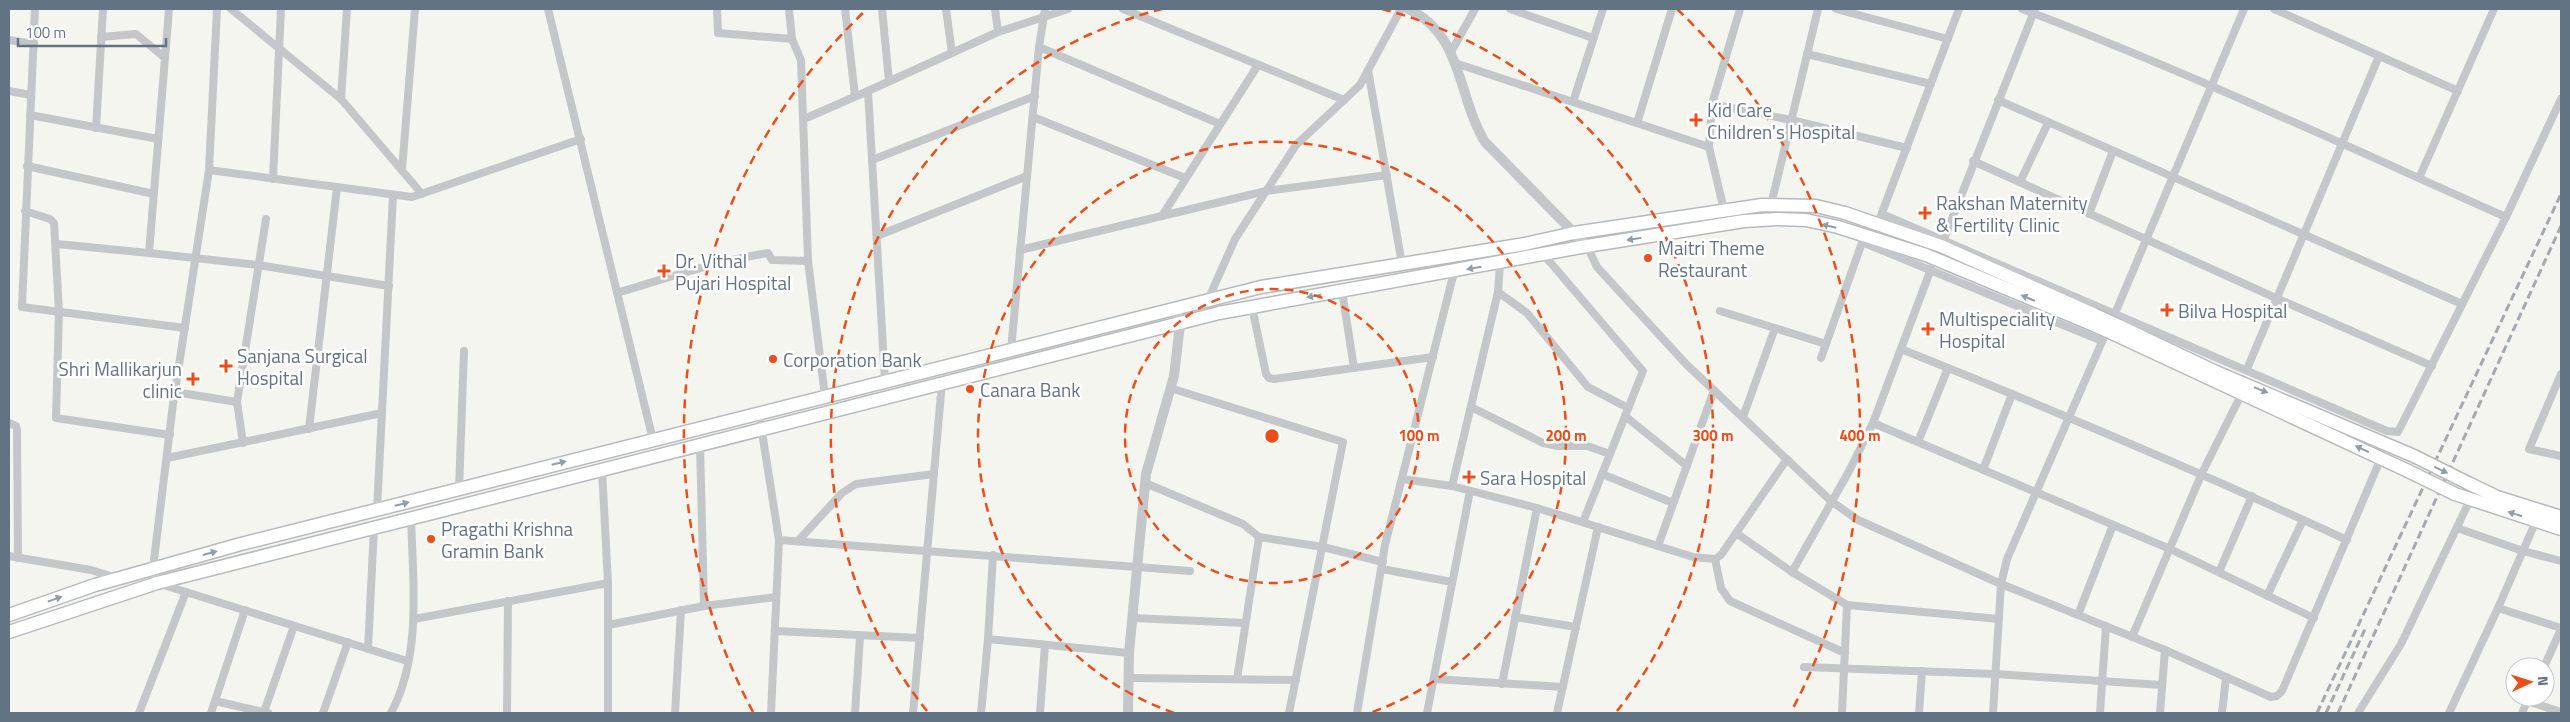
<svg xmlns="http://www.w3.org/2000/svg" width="2570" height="722" font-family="'Titillium Web',sans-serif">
	<rect width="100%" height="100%" fill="#f5f5f0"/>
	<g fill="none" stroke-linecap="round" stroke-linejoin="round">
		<g stroke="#b6babe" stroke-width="15">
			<g id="primary">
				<polyline points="2119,326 2216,372 2414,456"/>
				<polyline points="2114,334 2406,470"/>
				<polyline points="2468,483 2497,497 2561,517"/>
				<polyline points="2455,494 2561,529"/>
				<polyline points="9,615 95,585 241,544 1261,287 1525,244 1574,233 1762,205 1816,206 1845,213 1941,246 2093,314"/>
				<polyline points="9,632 157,583 1219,313 1587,246 1744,221 1777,219 1806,220 1838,227 1926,255 2089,323"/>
			</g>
		</g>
		<g stroke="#c4c7ca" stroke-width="8">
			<polyline points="35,9 22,307 185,328"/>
			<polyline points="169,9 149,253 258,265 389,286"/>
			<polyline points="217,9 209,170 173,404 153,568 157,583 407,661"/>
			<polyline points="231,9 341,99 422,194"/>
			<polyline points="548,9 653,440"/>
			<polyline points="717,9 718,33 792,39"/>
			<polyline points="789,9 792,39 801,60 808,261 825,396"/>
			<polyline points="845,9 855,96"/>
			<polyline points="882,9 889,81"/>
			<polyline points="946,9 952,53"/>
			<polyline points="995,9 998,32"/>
			<polyline points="1123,9 1344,100"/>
			<polyline points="1510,9 1593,38"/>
			<polyline points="1836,9 1948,39"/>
			<path d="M2022,9C2186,71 2346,146 2506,217"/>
			<polyline points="2274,9 2458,91"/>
			<polyline points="101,37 136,34 165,58"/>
			<polyline points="9,40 34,44"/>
			<polyline points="1039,47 1220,124"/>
			<polyline points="1451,52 1475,9"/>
			<polyline points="1807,54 1931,84"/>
			<polyline points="1455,63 1709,147"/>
			<polyline points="1368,70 1402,264"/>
			<polyline points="9,91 31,95"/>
			<polyline points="341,99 347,9"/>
			<polyline points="1998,100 2462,304"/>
			<polyline points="1573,102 1603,9"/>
			<polyline points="1712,104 1740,9"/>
			<polyline points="30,115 158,139"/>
			<polyline points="1033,117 1185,178"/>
			<polyline points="804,119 868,91"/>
			<polyline points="1637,123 1672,9"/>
			<polyline points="96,128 103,9"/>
			<polyline points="872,160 1035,96"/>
			<polyline points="1973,161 2278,299 2432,366"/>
			<polyline points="27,166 154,194"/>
			<polyline points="209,170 412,197 581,139"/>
			<polyline points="402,170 415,9"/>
			<polyline points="2419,178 2494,9"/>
			<polyline points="273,179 281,9"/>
			<polyline points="2020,182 2048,123"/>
			<polyline points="1771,205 1818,9"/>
			<polyline points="1724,210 1709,147 1712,104 1791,120 1907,148"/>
			<polyline points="25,211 50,219 54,223 59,312 56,418 170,435"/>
			<polyline points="1882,214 2387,431 2398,432 2506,217 2561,99"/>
			<polyline points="2089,214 2113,151"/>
			<polyline points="1162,216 1258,65"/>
			<polyline points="1880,218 1959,9"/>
			<polyline points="877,236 1027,176"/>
			<polyline points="1944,239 2035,9"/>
			<polyline points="1862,242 2102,341"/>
			<polyline points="57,244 149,253"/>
			<polyline points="1587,246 1597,267 1686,364 1831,501 1858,520 2001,584 2165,650 2271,697 2277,696 2282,691 2381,458"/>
			<polyline points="1020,250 1266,191 1387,175"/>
			<polyline points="1544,255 1643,371 1583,522"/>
			<polyline points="1500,263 1498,292 1452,486 1537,508 1693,557 1715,559 1721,555 1787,459"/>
			<polyline points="1342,291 1354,368"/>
			<polyline points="1498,292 1527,313 1588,387 1628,408"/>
			<path d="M617,293C667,278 717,261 768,253L772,260L808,261"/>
			<polyline points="1208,300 1235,239 1296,145 1360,85 1401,9"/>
			<polyline points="1252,307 1266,374 1269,378 1274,379 1433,357"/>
			<polyline points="1720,311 1826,344"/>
			<polyline points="2113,318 2244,9"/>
			<path d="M1901,349C2051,409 2200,472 2347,540"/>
			<polyline points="1011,350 1039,47 1045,9"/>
			<polyline points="1821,358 1864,237"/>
			<polyline points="2247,369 2379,56"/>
			<polyline points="2561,374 2529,449 2561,456"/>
			<polyline points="885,381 868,91 998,32 1068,9"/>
			<polyline points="1170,388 1343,442 1289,713"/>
			<polyline points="175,392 237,402 266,219"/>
			<polyline points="237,402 243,443"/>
			<polyline points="1471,407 1543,443 1558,446 1587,446 1610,454"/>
			<polyline points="759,413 779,540 771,713"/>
			<polyline points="1625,416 1687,466"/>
			<polyline points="1743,417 1775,328"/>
			<polyline points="9,423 16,426 17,430 18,558"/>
			<polyline points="1873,423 2170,549 2314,618"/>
			<polyline points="309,429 337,187"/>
			<polyline points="1918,442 1948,368"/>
			<polyline points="700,444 704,606 776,597"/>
			<polyline points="167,458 382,413"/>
			<polyline points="602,469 608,583 608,713"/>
			<polyline points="1983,470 2012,394"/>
			<polyline points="1602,474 1673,503"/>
			<polyline points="1402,479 1452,486"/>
			<polyline points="1145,483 1243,524 1259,537"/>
			<polyline points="459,489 464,351"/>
			<polyline points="377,510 393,195"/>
			<polyline points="2536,521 2498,608 2561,628"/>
			<polyline points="2457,528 2523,551 2561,561"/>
			<polyline points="1736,533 1792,572 1847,605"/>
			<polyline points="779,540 1190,571"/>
			<polyline points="798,541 842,493 856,484 934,474"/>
			<polyline points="1658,546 1714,390"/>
			<polyline points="993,555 988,639 1129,653"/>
			<polyline points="9,556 91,570 117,578"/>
			<polyline points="1715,559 1721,588 1730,601 1845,653"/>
			<polyline points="1382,569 1452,582"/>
			<polyline points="1792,572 1848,473 1873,423 1931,269"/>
			<polyline points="2219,572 2252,496"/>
			<polyline points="2267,596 2303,520"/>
			<polyline points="2078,615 2113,525"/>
			<polyline points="1515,617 1576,627"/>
			<polyline points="1132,618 1245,623"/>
			<polyline points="414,619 608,583"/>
			<polyline points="608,625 704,606"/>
			<polyline points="775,631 920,638"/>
			<polyline points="2132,637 2202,473 2242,393"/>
			<polyline points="368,649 374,527"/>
			<polyline points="1804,667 1995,674 2162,685"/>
			<polyline points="2544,667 2561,629"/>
			<polyline points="1129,678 1296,680"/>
			<polyline points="1237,679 1259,537 1323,547 1383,562"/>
			<polyline points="1434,679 1563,687"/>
			<polyline points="1502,684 1537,508"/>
			<polyline points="215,701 245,610"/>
			<polyline points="2527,701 2561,712"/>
			<polyline points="264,712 294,626"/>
			<polyline points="139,713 186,592"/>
			<polyline points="211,713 215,701 268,713"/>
			<polyline points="323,713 348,642"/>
			<path d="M391,713C422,655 413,582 411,518"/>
			<polyline points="507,713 508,601"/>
			<polyline points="675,713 681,610"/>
			<polyline points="855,713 860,636"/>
			<polyline points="913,713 942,382"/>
			<polyline points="981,713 988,639"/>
			<polyline points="1040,713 1045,645"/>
			<polyline points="1357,713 1385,545 1454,272"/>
			<polyline points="1427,713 1470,491"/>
			<polyline points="1557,713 1598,527"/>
			<polyline points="1842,713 1847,605 1999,619"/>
			<polyline points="1919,713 1922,671"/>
			<polyline points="1993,713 2001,584 2007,559 2108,328"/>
			<polyline points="2100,713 2106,626"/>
			<polyline points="2160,713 2165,650"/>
			<polyline points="2222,713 2226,677"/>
			<polyline points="2358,713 2401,644 2470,500"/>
			<polyline points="2449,713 2498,608"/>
			<polyline points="2522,713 2529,697"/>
		</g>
		<g stroke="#c4c7ca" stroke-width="10">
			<path d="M1408,9C1463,34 1457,96 1485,142L1587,246"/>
			<polyline points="1128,713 1129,653 1146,474 1174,376 1180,324 1176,309"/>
		</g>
		<use href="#primary" stroke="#fff" stroke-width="12"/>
		<g stroke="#a3a9af" stroke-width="3" stroke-dasharray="8 4" stroke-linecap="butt">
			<polyline points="2317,713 2561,194"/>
			<polyline points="2326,713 2366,627"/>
			<polyline points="2338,713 2561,226"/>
		</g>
		<g stroke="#b6babe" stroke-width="15" stroke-linecap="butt">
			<g id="primary-bridge">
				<polyline points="2093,314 2119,326"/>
				<polyline points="2089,323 2114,334"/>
				<polyline points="2414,456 2468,483"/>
				<polyline points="2406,470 2455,494"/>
			</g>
		</g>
		<use href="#primary-bridge" stroke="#fff" stroke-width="12"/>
	</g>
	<defs><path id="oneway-solid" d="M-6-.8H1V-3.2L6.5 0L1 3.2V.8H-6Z" transform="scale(1.25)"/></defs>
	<g fill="#919ea8">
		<use href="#oneway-solid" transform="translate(1829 226) rotate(-167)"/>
		<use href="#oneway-solid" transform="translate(1634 239) rotate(171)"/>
		<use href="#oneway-solid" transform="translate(1474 268) rotate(170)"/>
		<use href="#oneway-solid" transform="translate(1314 296) rotate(170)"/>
		<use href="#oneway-solid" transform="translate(2028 298) rotate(-157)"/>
		<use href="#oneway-solid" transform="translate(2261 390) rotate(22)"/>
		<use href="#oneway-solid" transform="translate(2362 449) rotate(-155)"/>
		<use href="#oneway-solid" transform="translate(559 463) rotate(-14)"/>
		<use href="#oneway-solid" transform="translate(2441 470) rotate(26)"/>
		<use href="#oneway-solid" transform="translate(402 504) rotate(-14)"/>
		<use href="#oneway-solid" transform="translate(2515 514) rotate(-162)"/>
		<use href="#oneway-solid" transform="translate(210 553) rotate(-15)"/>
		<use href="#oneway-solid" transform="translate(55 599) rotate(-19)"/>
	</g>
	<g fill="none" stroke="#ed4d18" stroke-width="2.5" stroke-dasharray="9 6">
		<circle cx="1272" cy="436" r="147"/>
		<path d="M1174 713A294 294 0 1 1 1370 713"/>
		<path d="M927 711A441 441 0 0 1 1162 9M1382 9A441 441 0 0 1 1617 711"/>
		<path d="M753 712A588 588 0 0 1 867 9M1677 9A588 588 0 0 1 1791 712"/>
	</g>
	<g fill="#ed4d18" stroke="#fff" stroke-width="2">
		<path d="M1693.5 112.5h5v5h5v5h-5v5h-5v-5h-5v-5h5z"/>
		<path d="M1922.5 205.5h5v5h5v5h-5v5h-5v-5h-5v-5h5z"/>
		<circle cx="1648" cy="258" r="5"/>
		<path d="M661.5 263.5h5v5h5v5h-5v5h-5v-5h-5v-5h5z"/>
		<path d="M2164.5 302.5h5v5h5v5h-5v5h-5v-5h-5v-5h5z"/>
		<path d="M1925.5 321.5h5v5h5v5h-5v5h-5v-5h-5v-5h5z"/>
		<circle cx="773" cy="359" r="5"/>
		<path d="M223.5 358.5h5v5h5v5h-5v5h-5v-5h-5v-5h5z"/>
		<path d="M190.5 371.5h5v5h5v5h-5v5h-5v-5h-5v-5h5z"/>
		<circle cx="970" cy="389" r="5"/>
		<path d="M1466.5 469.5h5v5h5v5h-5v5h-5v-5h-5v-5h5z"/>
		<circle cx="431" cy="539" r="5"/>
	</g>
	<g text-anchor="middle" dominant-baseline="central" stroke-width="5" stroke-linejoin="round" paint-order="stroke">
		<g font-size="19" fill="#627483" stroke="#fff" text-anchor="start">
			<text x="1707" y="109">Kid Care<tspan x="1707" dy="22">Children's Hospital</tspan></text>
			<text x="1936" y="202">Rakshan Maternity<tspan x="1936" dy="22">&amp; Fertility Clinic</tspan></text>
			<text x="1658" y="247">Maitri Theme<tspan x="1658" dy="22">Restaurant</tspan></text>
			<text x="675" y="260">Dr. Vithal<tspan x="675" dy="22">Pujari Hospital</tspan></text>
			<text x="2178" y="310">Bilva Hospital</text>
			<text x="1939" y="318">Multispeciality<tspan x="1939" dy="22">Hospital</tspan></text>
			<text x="237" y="355">Sanjana Surgical<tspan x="237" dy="22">Hospital</tspan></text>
			<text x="783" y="359">Corporation Bank</text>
			<text x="182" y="368" text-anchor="end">Shri Mallikarjun<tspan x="182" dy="22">clinic</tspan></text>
			<text x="980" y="389">Canara Bank</text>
			<text x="1480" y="477">Sara Hospital</text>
			<text x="441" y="528">Pragathi Krishna<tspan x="441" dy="22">Gramin Bank</tspan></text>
		</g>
	</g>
	<circle cx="1272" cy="436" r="8" fill="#ed4d18" stroke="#fff" stroke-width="2.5"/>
	<g font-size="15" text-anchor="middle" font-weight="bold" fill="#ed4d18" stroke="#fff" stroke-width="5" stroke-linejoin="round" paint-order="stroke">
		<text x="1419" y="441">100 m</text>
		<text x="1566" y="441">200 m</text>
		<text x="1713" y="441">300 m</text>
		<text x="1860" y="441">400 m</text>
	</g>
	<rect width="2570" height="722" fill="none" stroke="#627483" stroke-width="20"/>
	<g transform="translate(2530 682) rotate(86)"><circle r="24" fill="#ffffff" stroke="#c0c7cd"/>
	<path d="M0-4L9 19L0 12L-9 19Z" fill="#ed4d18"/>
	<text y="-8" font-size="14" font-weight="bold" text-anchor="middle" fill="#627483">N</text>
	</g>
	<path d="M18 38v8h148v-8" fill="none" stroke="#627483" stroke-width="2.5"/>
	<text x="25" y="38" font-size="15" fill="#627483" stroke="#ffffff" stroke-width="4" paint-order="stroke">100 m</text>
</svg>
